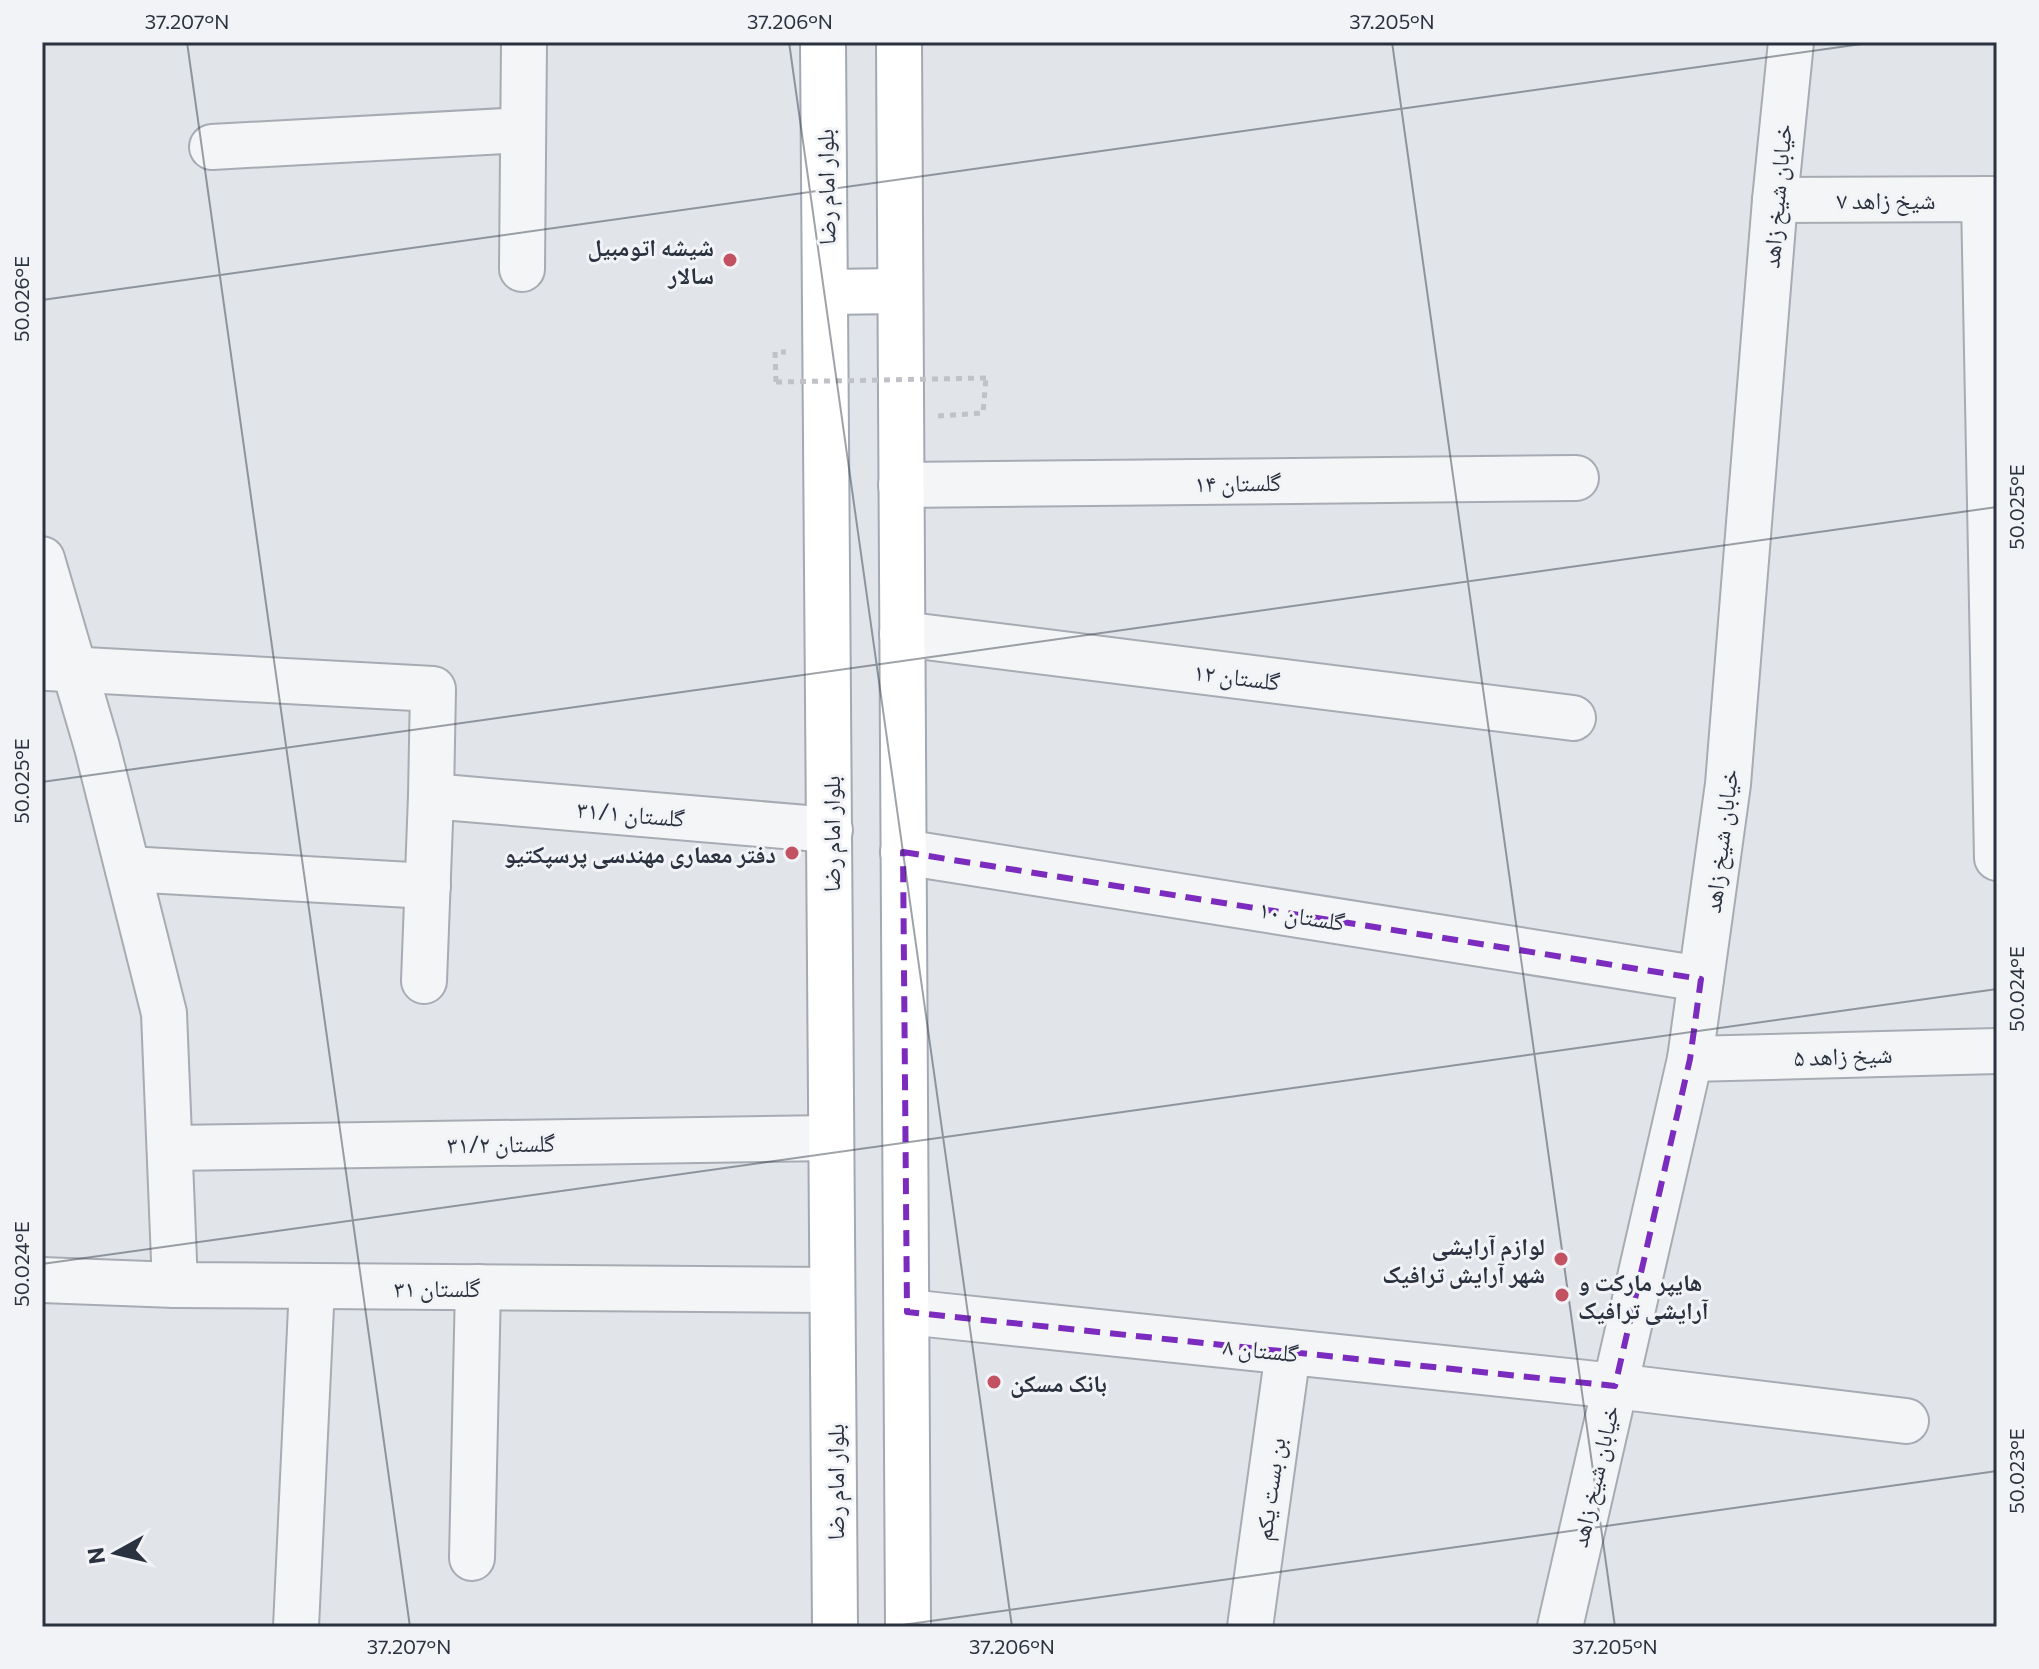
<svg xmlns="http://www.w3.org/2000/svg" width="2039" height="1669" font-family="Commissioner,'Noto Naskh Arabic',sans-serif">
	<rect width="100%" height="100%" fill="#e1e4e9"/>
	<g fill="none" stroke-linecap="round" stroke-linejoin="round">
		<g stroke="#a7abb3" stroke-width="48">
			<g id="minor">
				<polyline points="212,147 522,130"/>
				<polyline points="1984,199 1997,858"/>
				<polyline points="1775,200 1997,199"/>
				<polyline points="522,269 524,42"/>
				<polyline points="901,485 1576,478"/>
				<polyline points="42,559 97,747 164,1013 175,1285"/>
				<polyline points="902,634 1573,718"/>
				<polyline points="48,668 433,689 431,796 424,981"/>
				<polyline points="431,796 830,830"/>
				<polyline points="903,852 1701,979"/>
				<polyline points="128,869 428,886"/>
				<polyline points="1690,1059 1997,1051"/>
				<polyline points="170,1148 831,1138"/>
				<polyline points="42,1280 175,1285 832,1290"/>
				<polyline points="907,1312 1615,1386 1906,1421"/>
				<polyline points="472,1558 478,1287"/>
				<polyline points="296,1627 312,1286"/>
				<polyline points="1250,1627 1288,1352"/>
				<polyline points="1560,1627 1690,1059 1728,784 1775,200 1791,42"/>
			</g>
		</g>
		<g stroke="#a2a9b3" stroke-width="48">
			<g id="major">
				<polyline points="823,42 835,1627"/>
				<polyline points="899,42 908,1627"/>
				<polyline points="826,292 900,291"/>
			</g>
		</g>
		<g stroke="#c0c2c7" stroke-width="5" stroke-dasharray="6 6" stroke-linecap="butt">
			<polyline points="776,382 775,352 786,352"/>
			<polyline points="938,416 983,413 986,378"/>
		</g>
		<use href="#minor" stroke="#f4f5f7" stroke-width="44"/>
		<use href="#major" stroke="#fff" stroke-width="44"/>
		<polyline stroke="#c0c2c7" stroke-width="5" stroke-dasharray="6 6" stroke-linecap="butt" points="776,382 986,378"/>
	</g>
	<path fill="none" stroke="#7b2cbf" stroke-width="6" stroke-dasharray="16 10" stroke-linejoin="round" d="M903,852L1701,979L1690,1059L1615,1386L907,1312Z"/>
	<path fill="none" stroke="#2b323f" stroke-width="2" stroke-opacity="0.45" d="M187,42L410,1627M789,42L1012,1627M1392,42L1615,1627M1995,42L1997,58M42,300L1876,42M42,782L1997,507M42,1264L1997,989M888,1627L1997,1471"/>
	<g fill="#c25261" stroke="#f1f3f6" stroke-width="3">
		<circle cx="730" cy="260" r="8"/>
		<circle cx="792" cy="853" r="8"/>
		<circle cx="1561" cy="1259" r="8"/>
		<circle cx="1562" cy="1295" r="8"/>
		<circle cx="994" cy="1382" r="8"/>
	</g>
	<g text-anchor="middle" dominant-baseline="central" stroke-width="6" stroke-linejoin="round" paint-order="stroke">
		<g font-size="24" fill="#2b323f" stroke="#f1f3f6">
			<text transform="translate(825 187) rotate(-91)">بلوار امام رضا</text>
			<text transform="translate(1776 196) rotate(-85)">خیابان شیخ زاهد</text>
			<text x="1886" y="199">شیخ زاهد ۷</text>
			<text transform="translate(1238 482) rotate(-1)">گلستان ۱۴</text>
			<text transform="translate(1237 676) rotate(7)">گلستان ۱۲</text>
			<text transform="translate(631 813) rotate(5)">گلستان ۳۱/۱</text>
			<text transform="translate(830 834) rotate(-90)">بلوار امام رضا</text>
			<text transform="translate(1720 841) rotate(-83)">خیابان شیخ زاهد</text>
			<text transform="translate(1302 915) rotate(9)">گلستان ۱۰</text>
			<text transform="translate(1843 1055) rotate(-2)">شیخ زاهد ۵</text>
			<text transform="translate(501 1143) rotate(-1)">گلستان ۳۱/۲</text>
			<text x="437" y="1287">گلستان ۳۱</text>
			<text transform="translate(1261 1349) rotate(6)">گلستان ۸</text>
			<text transform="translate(1594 1476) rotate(-77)">خیابان شیخ زاهد</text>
			<text transform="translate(834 1482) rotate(-90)">بلوار امام رضا</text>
			<text transform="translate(1269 1489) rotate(-82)">بن بست یکم</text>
		</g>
		<g font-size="24" font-weight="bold" fill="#2b323f" stroke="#f1f3f6" text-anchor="end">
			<text x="714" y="246">شیشه اتومبیل<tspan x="714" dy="28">سالار</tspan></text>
			<text x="776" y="853">دفتر معماری مهندسی پرسپکتیو</text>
			<text x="1545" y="1245">لوازم آرایشی<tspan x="1545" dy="28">شهر آرایش ترافیک</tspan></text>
			<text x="1578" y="1281" text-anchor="start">هایپر مارکت و<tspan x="1578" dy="28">آرایشی ترافیک</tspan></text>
			<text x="1010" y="1382" text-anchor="start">بانک مسکن</text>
		</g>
	</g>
	<rect width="2039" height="1669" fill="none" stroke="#f1f3f6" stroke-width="88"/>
	<g transform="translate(116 1553) rotate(262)" stroke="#f1f3f6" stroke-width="6" paint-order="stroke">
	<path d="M0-6L14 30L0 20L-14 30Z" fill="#2b323f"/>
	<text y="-12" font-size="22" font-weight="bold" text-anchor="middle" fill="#2b323f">N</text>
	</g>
	<rect x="44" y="44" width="1951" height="1581" fill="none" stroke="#2b323f" stroke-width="3"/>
	<g font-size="20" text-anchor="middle" fill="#2b323f">
		<text x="187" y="29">37.207°N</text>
		<text x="790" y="29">37.206°N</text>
		<text x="1392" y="29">37.205°N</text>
		<text transform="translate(22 299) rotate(-90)" y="7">50.026°E</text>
		<text transform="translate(2017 507) rotate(-90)" y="7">50.025°E</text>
		<text transform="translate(22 781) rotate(-90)" y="7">50.025°E</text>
		<text transform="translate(2017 989) rotate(-90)" y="7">50.024°E</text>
		<text transform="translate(22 1264) rotate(-90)" y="7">50.024°E</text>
		<text transform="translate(2017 1471) rotate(-90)" y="7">50.023°E</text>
		<text x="409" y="1654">37.207°N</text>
		<text x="1012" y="1654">37.206°N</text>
		<text x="1615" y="1654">37.205°N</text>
	</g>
</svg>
